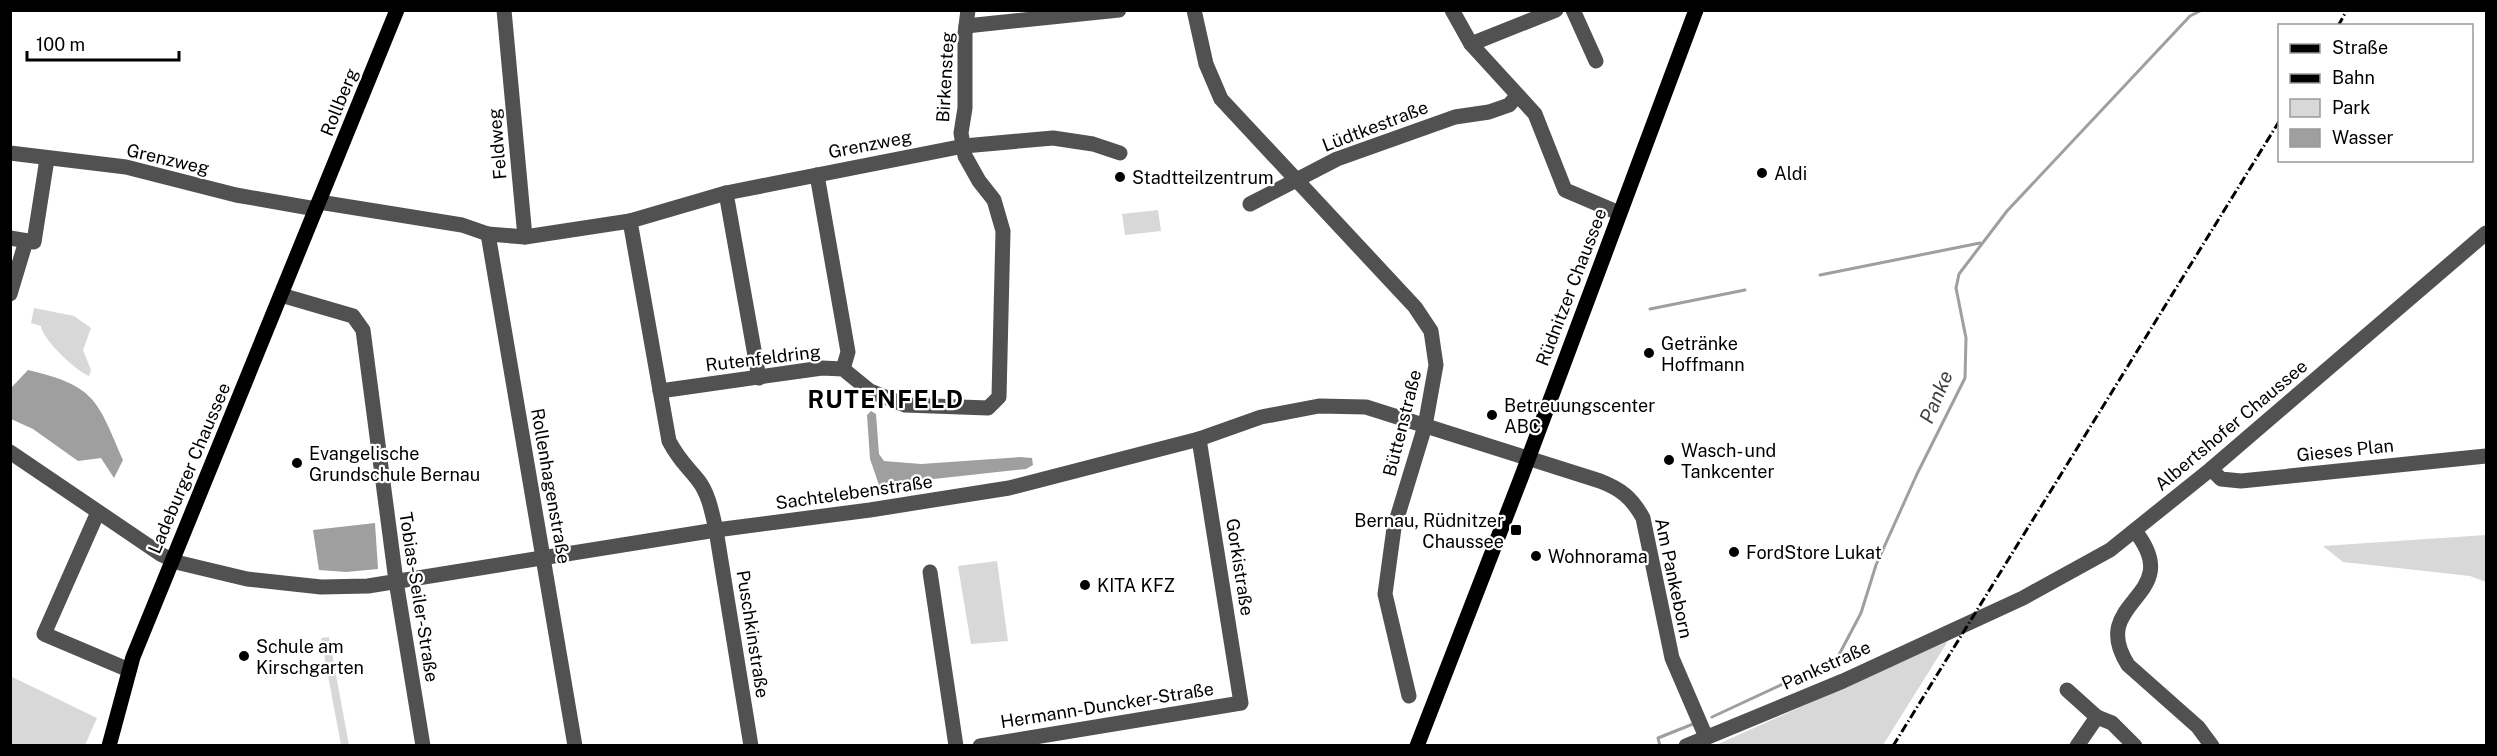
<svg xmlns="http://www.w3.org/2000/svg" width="2497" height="756" font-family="'Public Sans',sans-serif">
	<rect width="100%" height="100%" fill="#fff"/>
	<g fill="#d8d8d8">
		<polygon points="1158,210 1161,231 1125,235 1122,214"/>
		<path d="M34,308L74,316L91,328L83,350L91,370L89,376C76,371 42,339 41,326L31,323Z"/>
		<polygon points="2486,535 2486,582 2470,576 2343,562 2323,546"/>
		<polygon points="997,561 1008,641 971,644 958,566"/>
		<polygon points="329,637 349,745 341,745 321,638"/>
		<polygon points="1948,641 1883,745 1716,745"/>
		<polygon points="10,676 97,718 85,745 11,745"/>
	</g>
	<g fill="#9f9f9f">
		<path d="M28,370C96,386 97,400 123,460L114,478L101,458L78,461L33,429L11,419V388Z"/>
		<polygon points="871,411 876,414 879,454 884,461 921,464 1020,457 1032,458 1033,465 1026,469 879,485 870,459 867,415"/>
		<polygon points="375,523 378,569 346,572 319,570 313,530"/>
	</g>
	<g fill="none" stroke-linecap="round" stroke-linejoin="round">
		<g stroke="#9f9f9f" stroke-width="3">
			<polyline points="1820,275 1980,243"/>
			<polyline points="1650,309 1745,290"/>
			<polyline points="1712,717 1800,676 1832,668 1861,613 1876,565 1917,474 1965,378 1966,338 1956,288 1959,274 2007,211 2190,16 2202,10"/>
			<polyline points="1660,746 1658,738 1693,724"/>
		</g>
		<g stroke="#515151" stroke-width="15">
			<polyline points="1194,10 1206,64 1221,99 1415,307 1431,331 1436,365 1425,426 1394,528 1385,594 1409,696"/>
			<polyline points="1452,10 1471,44 1535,114 1565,190 1619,213"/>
			<polyline points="1573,10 1596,61"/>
			<polyline points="966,26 1119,10"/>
			<polyline points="1471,44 1556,10"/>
			<polyline points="10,153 126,167 236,195 316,209"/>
			<polyline points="817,175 848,352 843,369"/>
			<polyline points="726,193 759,378"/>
			<polyline points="319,202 462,225 488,234 525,237 504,10"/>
			<polyline points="1250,204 1337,159 1455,117 1489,112 1509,105 1517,96"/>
			<polyline points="488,234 575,746"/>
			<polyline points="525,237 630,221"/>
			<polyline points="10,238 34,242 47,159"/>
			<polyline points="10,294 26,241"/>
			<polyline points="281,295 353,316 363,330 396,581 423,746"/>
			<polyline points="660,391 822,368 843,369 870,391 905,405 988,408 999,397 1003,231 994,200 979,181 965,156 961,133 965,108 965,34 968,10"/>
			<path d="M10,452L162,555L180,563L247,579L321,587L368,586L716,530L870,510L1009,488L1199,439L1261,417L1319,406L1366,407L1600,481C1621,489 1632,498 1643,518L1672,658L1706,737"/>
			<polyline points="2211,469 2221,479 2241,481 2486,456"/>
			<polyline points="98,512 44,634 129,670"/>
			<path d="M2135,531C2188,598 2086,599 2128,665L2198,727L2212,746"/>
			<polyline points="930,572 956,746"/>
			<polyline points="2067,690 2097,717 2112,723 2135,746"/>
			<path d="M751,746L716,530C712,513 709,494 698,480C685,464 679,460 669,441L630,221L726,193L964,146L1053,138L1093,144L1120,153"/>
			<polyline points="980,746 1241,703 1199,439"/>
			<polyline points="1686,746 1843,681 2023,598 2110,550 2211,469 2486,233"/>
			<polyline points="2077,746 2097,717"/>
		</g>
		<g stroke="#000" stroke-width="15">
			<polyline points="109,746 133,657 397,10"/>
			<polyline points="1417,746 1521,478 1696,10"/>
		</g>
		<g stroke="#000" stroke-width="3" stroke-dasharray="9 3 1.5 3" stroke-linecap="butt">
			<polyline points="2338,26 2347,10"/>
			<polyline points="1893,746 2280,120"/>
		</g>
	</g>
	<g fill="#000" stroke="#fff" stroke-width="2">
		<circle cx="1762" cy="173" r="6"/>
		<circle cx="1120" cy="177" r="6"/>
		<circle cx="1649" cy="353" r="6"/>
		<circle cx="1492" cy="415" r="6"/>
		<circle cx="1669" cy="460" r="6"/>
		<circle cx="297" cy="463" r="6"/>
		<rect x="1510" y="524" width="12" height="12" rx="3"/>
		<circle cx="1734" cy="552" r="6"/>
		<circle cx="1536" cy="556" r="6"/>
		<circle cx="1085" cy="585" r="6"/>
		<circle cx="244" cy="656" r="6"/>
	</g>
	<g text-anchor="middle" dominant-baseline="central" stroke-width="4.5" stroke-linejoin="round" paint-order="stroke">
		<g font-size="18" fill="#000" stroke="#fff">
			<text transform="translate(945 77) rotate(-87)">Birkensteg</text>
			<text transform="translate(339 102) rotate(-68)">Rollberg</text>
			<text transform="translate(1375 126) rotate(-21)">Lüdtkestraße</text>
			<text transform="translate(497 144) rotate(-95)">Feldweg</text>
			<text transform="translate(870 144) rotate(-11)">Grenzweg</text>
			<text transform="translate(168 159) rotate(13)">Grenzweg</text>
			<text transform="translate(1571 287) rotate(-69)">Rüdnitzer Chaussee</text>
			<text transform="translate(763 358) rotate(-7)">Rutenfeldring</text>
			<text transform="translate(1402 423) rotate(-76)">Büttenstraße</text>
			<text transform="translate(2231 425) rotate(-40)">Albertshofer Chaussee</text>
			<text transform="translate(2345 450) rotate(-6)">Gieses Plan</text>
			<text transform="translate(189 468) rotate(-67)">Ladeburger Chaussee</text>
			<text transform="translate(551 486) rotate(80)">Rollenhagenstraße</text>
			<text transform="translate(854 492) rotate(-8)">Sachtelebenstraße</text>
			<text transform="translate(1240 567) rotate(81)">Gorkistraße</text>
			<text transform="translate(1674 578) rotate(78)">Am Pankeborn</text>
			<text transform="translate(419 597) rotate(81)">Tobias-Seiler-Straße</text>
			<text transform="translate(753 634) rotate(81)">Puschkinstraße</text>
			<text transform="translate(1826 665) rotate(-24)">Pankstraße</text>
			<text transform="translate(1107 705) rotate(-9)">Hermann-Duncker-Straße</text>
		</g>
		<g font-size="18" fill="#000" stroke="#fff" text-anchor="start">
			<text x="1774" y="173">Aldi</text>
			<text x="1132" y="177">Stadtteilzentrum</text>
			<text x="1661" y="343">Getränke<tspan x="1661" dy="21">Hoffmann</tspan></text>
			<text x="1504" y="405">Betreuungscenter<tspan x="1504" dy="21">ABC</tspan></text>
			<text x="1681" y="450">Wasch- und<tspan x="1681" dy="21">Tankcenter</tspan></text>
			<text x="309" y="453">Evangelische<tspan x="309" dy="21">Grundschule Bernau</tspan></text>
			<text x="1504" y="520" text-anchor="end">Bernau, Rüdnitzer<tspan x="1504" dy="21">Chaussee</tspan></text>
			<text x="1746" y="552">FordStore Lukat</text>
			<text x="1548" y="556">Wohnorama</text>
			<text x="1097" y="585">KITA KFZ</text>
			<text x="256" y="646">Schule am<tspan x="256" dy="21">Kirschgarten</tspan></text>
		</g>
		<g font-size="20" font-style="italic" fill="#404040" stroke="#fff">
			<text transform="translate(1936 397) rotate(-67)">Panke</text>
		</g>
		<g font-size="24" font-weight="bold" letter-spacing="1.5" fill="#000" stroke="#fff">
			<text x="886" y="399">RUTENFELD</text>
		</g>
	</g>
	<rect width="2497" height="756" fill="none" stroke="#000000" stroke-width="24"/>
	<rect x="2278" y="24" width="195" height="138" fill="#ffffff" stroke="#999999" stroke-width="1.5"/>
	<rect x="2290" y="44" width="30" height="9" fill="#000000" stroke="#999999" stroke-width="1.5"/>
	<text x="2332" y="54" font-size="18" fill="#000000">Straße</text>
	<rect x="2290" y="74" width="30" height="9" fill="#000000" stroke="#999999" stroke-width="1.5"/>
	<text x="2332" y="84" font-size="18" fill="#000000">Bahn</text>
	<rect x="2290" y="99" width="30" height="18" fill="#d8d8d8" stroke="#999999" stroke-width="1.5"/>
	<text x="2332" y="114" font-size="18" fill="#000000">Park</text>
	<rect x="2290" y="129" width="30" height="18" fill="#9f9f9f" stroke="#999999" stroke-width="1.5"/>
	<text x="2332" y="144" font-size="18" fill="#000000">Wasser</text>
	<path d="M27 51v9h152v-9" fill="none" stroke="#000000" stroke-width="3"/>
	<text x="36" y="51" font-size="18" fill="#000000" stroke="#ffffff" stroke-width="4.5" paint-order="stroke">100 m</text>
</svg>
